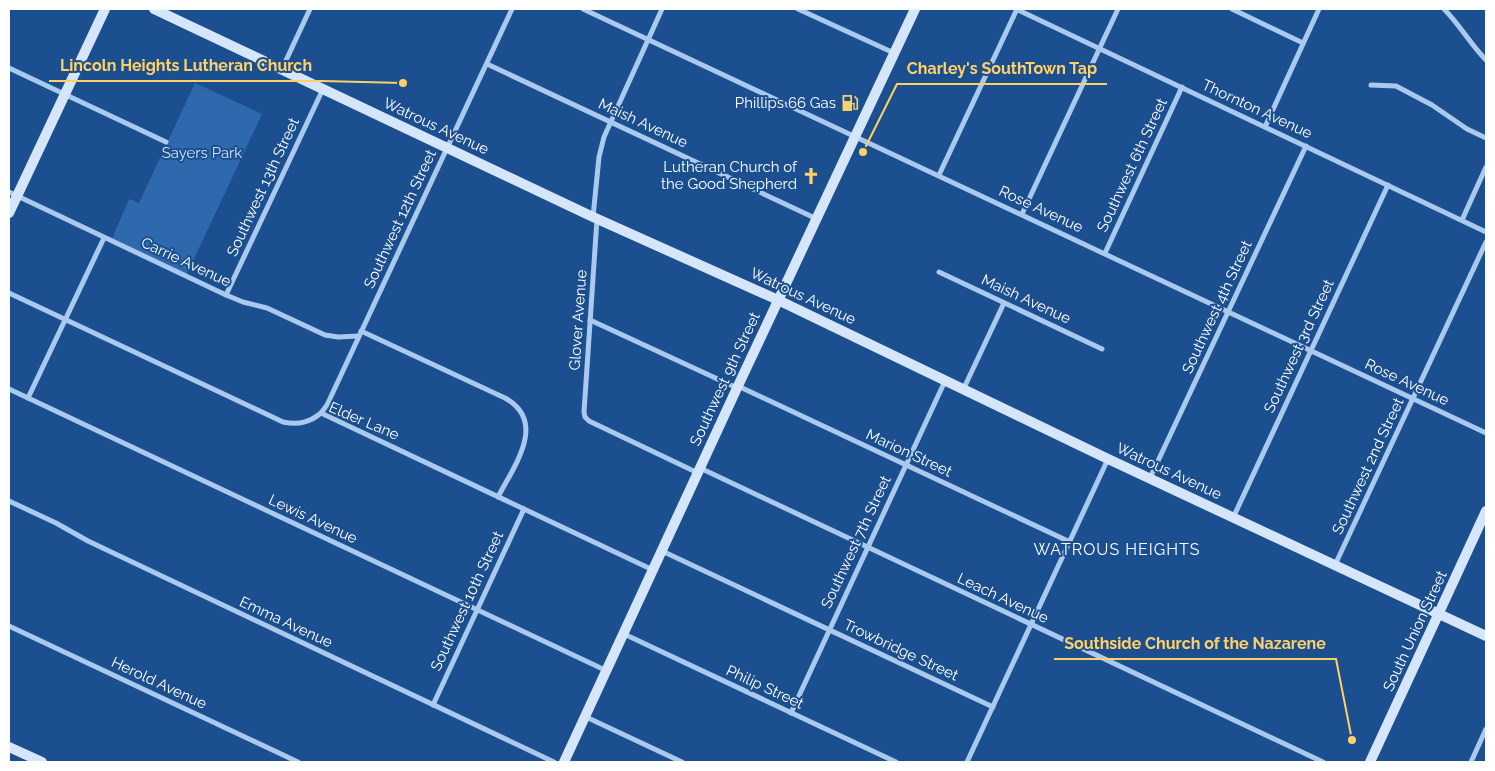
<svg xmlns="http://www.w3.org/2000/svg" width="1495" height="771" font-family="Raleway,sans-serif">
	<rect width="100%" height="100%" fill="#1b4f8f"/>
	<polygon fill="#2e69ad" points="195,83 262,114 186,276 111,241 129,199 139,203"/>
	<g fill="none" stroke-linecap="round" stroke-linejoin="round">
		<g stroke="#a9c9ee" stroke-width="5">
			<polyline points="583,9 1486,433"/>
			<polyline points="798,9 894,53"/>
			<polyline points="1016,9 1486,232"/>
			<polyline points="1232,9 1303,43"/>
			<path d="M1444,9C1460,25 1471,45 1486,60"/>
			<polyline points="487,64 817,219"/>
			<polyline points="9,68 166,142"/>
			<polyline points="282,69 310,9"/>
			<polyline points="1371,85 1396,86 1432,105 1467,129 1486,138"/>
			<polyline points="1265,127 1319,9"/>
			<polyline points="939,175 1017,9"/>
			<polyline points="9,192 226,295 243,302 267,308 325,335 338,337 359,336"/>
			<polyline points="1022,214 1118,9"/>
			<polyline points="593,217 599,157 604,137 662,9"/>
			<polyline points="597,219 584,412 585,417 589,421 698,473"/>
			<polyline points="1462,220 1486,167"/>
			<polyline points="1105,253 1182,87"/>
			<polyline points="939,272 1102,349"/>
			<path d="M9,293L283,422C298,425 309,423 321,413L653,570"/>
			<polyline points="226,295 323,89"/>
			<polyline points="590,320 737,388"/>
			<path d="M361,331L505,398C548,422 514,466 498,497"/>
			<polyline points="738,386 1070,542"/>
			<polyline points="9,389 607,671"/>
			<polyline points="963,390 1004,303"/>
			<polyline points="28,398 104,238"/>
			<polyline points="321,413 327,405 512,9"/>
			<polyline points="700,468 1323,762"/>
			<polyline points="1150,478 1306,146"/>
			<polyline points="9,501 56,523 88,541 554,762"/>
			<polyline points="1233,518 1388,185"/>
			<polyline points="662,551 993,707"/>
			<polyline points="1335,565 1486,242"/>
			<polyline points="9,626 298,762"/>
			<polyline points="624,634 896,762"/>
			<polyline points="433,705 524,509"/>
			<polyline points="791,713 945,381"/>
			<polyline points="586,717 682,762"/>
			<polyline points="967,762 1108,459"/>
			<polyline points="1471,762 1486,729"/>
		</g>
		<g stroke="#d6e6fa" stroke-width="10">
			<polyline points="154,9 593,217 778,300 1106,458 1486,636"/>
			<polyline points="9,213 105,9"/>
			<polyline points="9,747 42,762"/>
			<polyline points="564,762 737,388 915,9"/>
			<polyline points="1370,762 1486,511"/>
		</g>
	</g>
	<defs>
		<g id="fuel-bare" transform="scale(1.35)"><path d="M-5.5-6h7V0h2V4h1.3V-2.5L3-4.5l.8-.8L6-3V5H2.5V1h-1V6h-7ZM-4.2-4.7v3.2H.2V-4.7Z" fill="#ffd166" stroke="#1b4f8f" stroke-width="2.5" paint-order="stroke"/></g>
		<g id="church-bare" transform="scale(1.35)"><path d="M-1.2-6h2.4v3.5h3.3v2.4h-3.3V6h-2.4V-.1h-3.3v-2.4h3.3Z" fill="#ffd166" stroke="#1b4f8f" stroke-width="2.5" paint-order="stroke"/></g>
	</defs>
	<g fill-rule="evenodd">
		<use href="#fuel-bare" x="850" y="103"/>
		<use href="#church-bare" x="811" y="176"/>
	</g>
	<g text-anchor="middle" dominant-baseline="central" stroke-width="4" stroke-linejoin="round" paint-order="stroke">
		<g font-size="15" fill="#fff" stroke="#1b4f8f" text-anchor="end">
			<text x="836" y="103">Phillips 66 Gas</text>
			<text x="797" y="167">Lutheran Church of<tspan x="797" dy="17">the Good Shepherd</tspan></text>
		</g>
		<g font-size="15" fill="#fff" stroke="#1b4f8f">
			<text transform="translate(1257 109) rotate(25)">Thornton Avenue</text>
			<text transform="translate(643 123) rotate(25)">Maish Avenue</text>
			<text transform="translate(436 126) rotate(25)">Watrous Avenue</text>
			<text transform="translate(1132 165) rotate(-65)">Southwest 6th Street</text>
			<text transform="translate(263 187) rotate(-65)">Southwest 13th Street</text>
			<text transform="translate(1041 209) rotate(25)">Rose Avenue</text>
			<text transform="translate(400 219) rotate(-65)">Southwest 12th Street</text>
			<text transform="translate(186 262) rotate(25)">Carrie Avenue</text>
			<text transform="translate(803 296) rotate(25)">Watrous Avenue</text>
			<text transform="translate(1026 299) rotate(25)">Maish Avenue</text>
			<text transform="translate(1217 307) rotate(-65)">Southwest 4th Street</text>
			<text transform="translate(578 320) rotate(-86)">Glover Avenue</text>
			<text transform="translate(1299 346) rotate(-65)">Southwest 3rd Street</text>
			<text transform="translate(725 379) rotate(-65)">Southwest 9th Street</text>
			<text transform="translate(1407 382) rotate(25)">Rose Avenue</text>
			<text transform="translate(364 421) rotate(23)">Elder Lane</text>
			<text transform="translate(909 453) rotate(25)">Marion Street</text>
			<text transform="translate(1368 466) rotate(-65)">Southwest 2nd Street</text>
			<text transform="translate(1169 471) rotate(25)">Watrous Avenue</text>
			<text transform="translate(313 519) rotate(25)">Lewis Avenue</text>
			<text transform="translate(856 542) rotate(-65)">Southwest 7th Street</text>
			<text transform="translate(1003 598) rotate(25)">Leach Avenue</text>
			<text transform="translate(467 601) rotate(-65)">Southwest 10th Street</text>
			<text transform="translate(286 622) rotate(25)">Emma Avenue</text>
			<text transform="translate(1415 631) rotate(-65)">South Union Street</text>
			<text transform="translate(901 650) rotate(25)">Trowbridge Street</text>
			<text transform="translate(159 683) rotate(25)">Herold Avenue</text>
			<text transform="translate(765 687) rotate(25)">Philip Street</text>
		</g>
		<g font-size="15" fill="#cfe3fa" stroke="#1b4f8f">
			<text x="202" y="153">Sayers Park</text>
		</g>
		<g font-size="16" letter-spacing="1" fill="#fff" stroke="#1b4f8f">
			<text x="1117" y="549">WATROUS HEIGHTS</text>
		</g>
	</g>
	<path fill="none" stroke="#ffd166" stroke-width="2" d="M403 83L322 81H49M863 152L897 84H1107M1352 740L1336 659H1054"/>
	<g fill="#ffd166" stroke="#1b4f8f" stroke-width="2">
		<circle cx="403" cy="83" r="5"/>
		<circle cx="863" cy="152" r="5"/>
		<circle cx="1352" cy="740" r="5"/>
	</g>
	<g font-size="16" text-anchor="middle" font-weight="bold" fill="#ffd166" stroke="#1b4f8f" stroke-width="4" stroke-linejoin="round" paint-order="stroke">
		<text x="186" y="71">Lincoln Heights Lutheran Church</text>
		<text x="1002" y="74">Charley's SouthTown Tap</text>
		<text x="1195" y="649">Southside Church of the Nazarene</text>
	</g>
	<rect width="1495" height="771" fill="none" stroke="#ffffff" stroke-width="20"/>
</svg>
